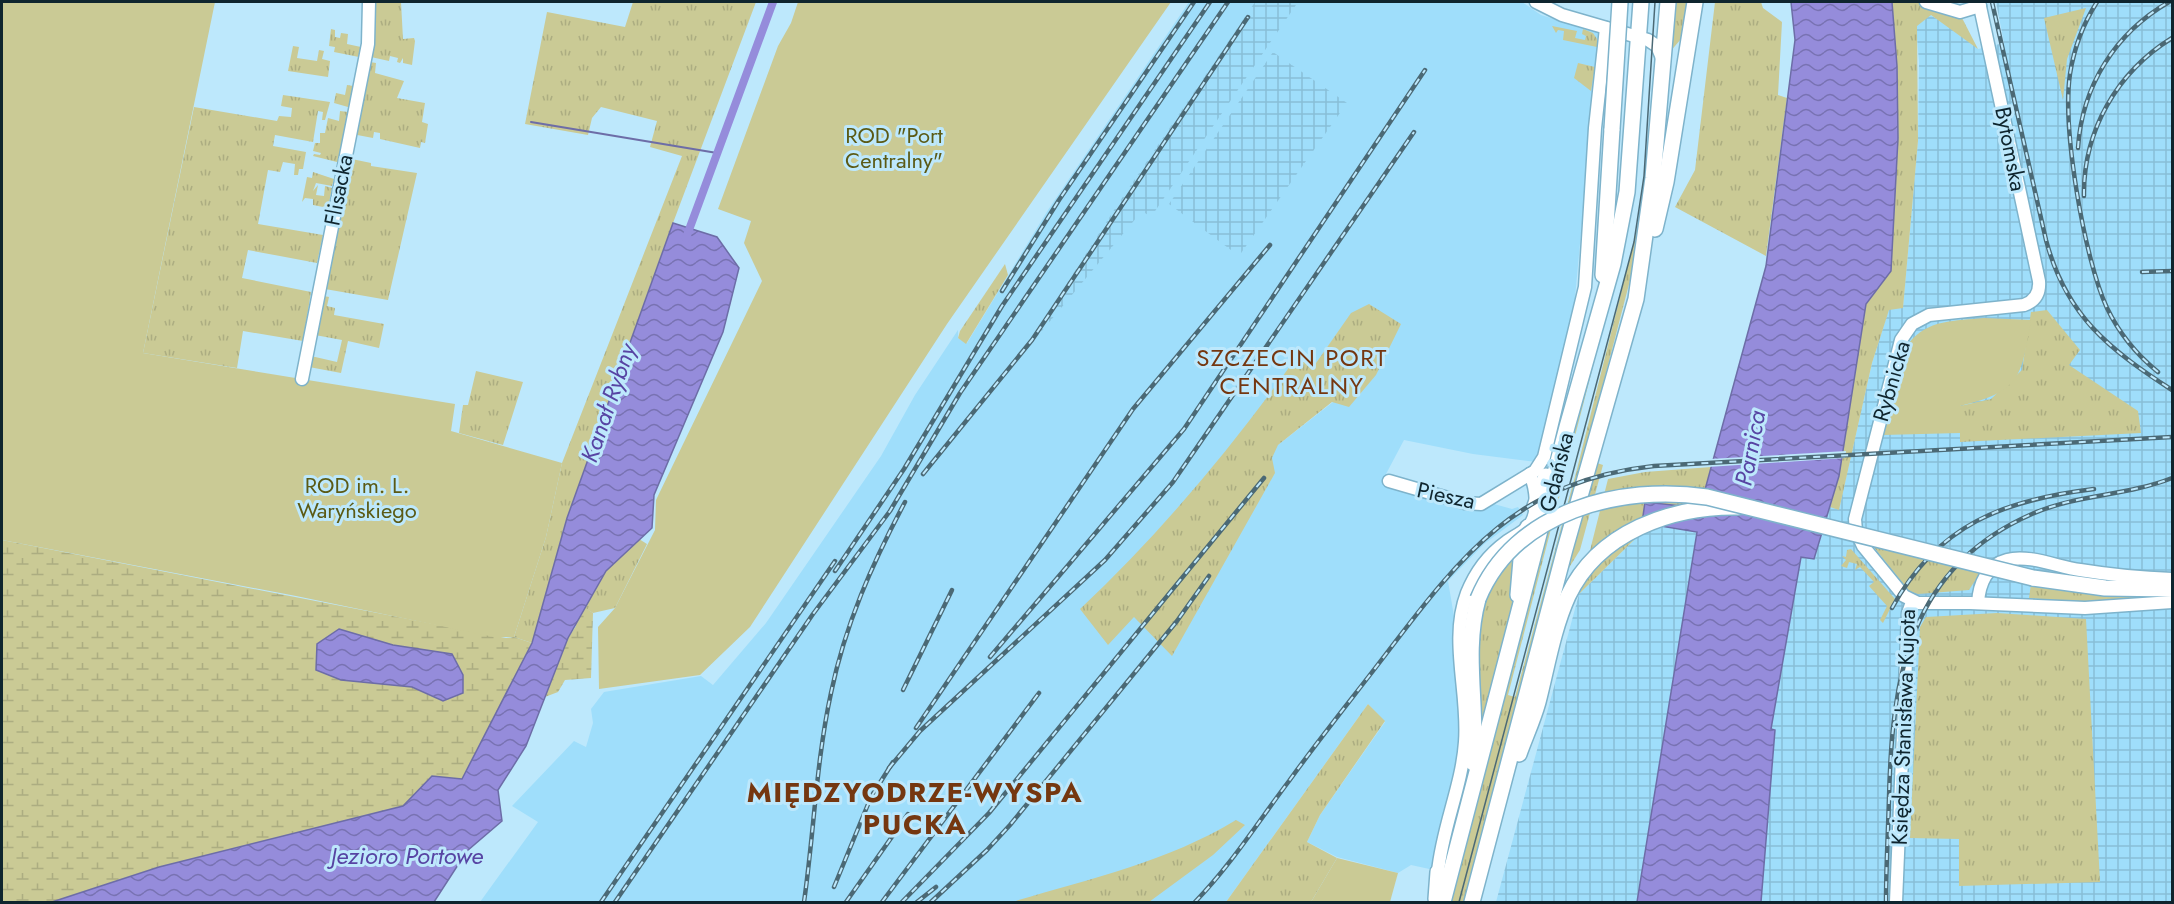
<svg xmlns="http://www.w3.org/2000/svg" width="2174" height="904" font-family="Jost,sans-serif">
	<defs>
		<pattern id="industrial-grid" width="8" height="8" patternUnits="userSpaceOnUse" patternTransform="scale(1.5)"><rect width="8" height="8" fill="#9fdefb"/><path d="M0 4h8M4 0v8" fill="none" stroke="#88bed7"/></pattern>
		<pattern id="grass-tufts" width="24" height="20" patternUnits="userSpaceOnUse" patternTransform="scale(1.5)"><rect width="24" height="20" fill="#caca95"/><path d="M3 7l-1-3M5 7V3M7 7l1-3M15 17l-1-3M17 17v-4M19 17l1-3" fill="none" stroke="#acad81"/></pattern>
		<pattern id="wetland-marsh" width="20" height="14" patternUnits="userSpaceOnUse" patternTransform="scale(1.5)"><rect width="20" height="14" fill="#caca95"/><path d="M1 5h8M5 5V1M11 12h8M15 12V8" fill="none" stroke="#acad81"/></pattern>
		<pattern id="water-waves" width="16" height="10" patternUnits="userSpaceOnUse" patternTransform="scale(1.5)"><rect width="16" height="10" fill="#958cdb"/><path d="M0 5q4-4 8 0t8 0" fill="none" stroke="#7872b2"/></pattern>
	</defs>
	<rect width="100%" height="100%" fill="#bde8fc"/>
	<path fill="#9fdefb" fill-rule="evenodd" d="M1189,2H1522L1541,15L1597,32L1599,35L1572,331L1537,462L1473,454L1404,440L1386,474L1512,509L1518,507L1523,515L1484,544L1448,581L1456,628L1462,726L1459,765L1434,870L1411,865L1398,873L1337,857L1307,842L1320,815L1385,722L1368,704L1226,902H480L538,822L512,806L574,741L586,747L593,723L591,709L604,692L701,676L713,685L766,623L881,456L915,395L958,330V338L967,343L1048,210ZM1351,314L1333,402L1278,445L1316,363Z"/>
	<g fill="url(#industrial-grid)">
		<polygon points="1255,2 1298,2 1151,217 1142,211 1036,338 1033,336 1118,204"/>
		<polygon points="1996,2 2172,2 2172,902 1761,902 1775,730 1771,729 1801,557 1814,558 1830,507 1839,509 1872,363 1889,309 1903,307 1918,141 1919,62 1916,26 1929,14 1969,39 1978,49 2004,43"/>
		<polygon points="1273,52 1347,103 1239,256 1169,204"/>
		<polygon points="1643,523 1697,531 1637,902 1496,902 1579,594 1634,540"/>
	</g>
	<g fill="url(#grass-tufts)" fill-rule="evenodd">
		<polygon points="372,2 401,2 403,39 414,38 415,41 412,65 403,63 403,58 400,63 397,62 398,58 390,56 389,61 371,57 370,62 376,63 375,73 404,81 397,98 425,103 422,122 428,124 425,143 421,142 420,148 380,139 380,133 374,132 373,138 352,134"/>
		<polygon points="633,2 756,2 673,223 567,518 532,643 514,637 546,537 562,463 682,156 650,147 657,121 601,107 592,118 588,135 525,124 547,12 625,27"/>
		<polygon points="1673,2 1687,2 1681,39 1669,53"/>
		<polygon points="1715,2 1761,2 1763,8 1782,22 1778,95 1787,98 1766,256 1675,207 1695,170"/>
		<polygon points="1892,2 1917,2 1961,16 1978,49 1931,15 1917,26 1918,141 1903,308 1889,310 1872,363 1839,510 1830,507 1839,476 1866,304 1891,271 1898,138 1897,66"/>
		<polygon points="2086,8 2067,59 2063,100 2044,18"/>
		<polygon points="367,22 341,159 337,162 313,156 314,154 320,155 321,153 313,151 315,143 320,143 320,133 325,133 328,118 339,121 340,111 348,112 348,107 334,103 336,93 345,95 347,85 353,86 359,57 334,52 335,47 329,46 331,29 335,30 335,37 340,38 341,33 348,34 347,44 361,47"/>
		<polygon points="1552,26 1577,31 1575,38 1585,40 1586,36 1582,34 1583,29 1593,33 1597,39 1597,47 1563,40 1564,31 1558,30 1556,33"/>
		<polygon points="293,46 299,47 297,58 317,61 319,50 324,51 322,59 330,61 328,77 288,71"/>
		<polygon points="1578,63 1595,67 1591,91 1574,78"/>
		<polygon points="283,95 330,102 325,120 322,120 323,112 318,111 313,142 275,135 273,146 306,152 303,169 299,169 298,175 294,175 295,164 283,162 280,172 268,170 258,224 323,235 317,263 248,250 242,278 311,292 303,341 243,331 237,368 143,353 194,107 277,121 279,116 291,117 292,108 281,106"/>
		<polygon points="347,158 371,163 371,166 417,173 388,300 325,289"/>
		<polygon points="313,172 334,179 332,186 316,183 313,191 318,185 316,195 324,196 325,186 332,188 328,208 313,205 313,199 305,198 302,202 307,177 312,178"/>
		<polygon points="1633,212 1508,695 1515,697 1577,469 1641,213 1635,261 1593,423 1465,902 1450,902"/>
		<polygon points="1005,264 1008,275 966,344 958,338 960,331"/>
		<path d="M324,296L329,297L327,306L335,308L334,315L384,324L379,348L348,341L341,373L309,367L306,379H304L318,300ZM315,335L342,340L337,362L311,356Z"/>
		<path d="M1369,304L1401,324L1376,375L1349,407L1332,402L1278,445L1272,458L1275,473L1172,656L1134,617L1108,645L1080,609C1161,533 1233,446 1298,355L1316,363L1351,313Z"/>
		<polygon points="2047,310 2080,350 2069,365 2138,411 2141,433 1960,442 1960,406 1991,399 2022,370 2031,312"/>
		<polygon points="476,371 523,382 503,445 459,433 463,405 468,405"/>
		<polygon points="1597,463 1603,465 1580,550 1567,571 1578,521"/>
		<polygon points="1711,467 1700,509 1642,523 1634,540 1579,594 1608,479 1645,472"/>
		<polygon points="639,539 647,544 615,608 593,613 585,608 606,571"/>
		<polygon points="1873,546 1980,573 1969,590 1918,594 1909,591"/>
		<polygon points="1851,549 1895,599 1883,623 1880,620 1887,606 1869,586 1874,582 1860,567 1855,570 1857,564 1849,562 1847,568 1841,566 1846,560 1842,556 1846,557 1847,550"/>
		<polygon points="1518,550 1512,614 1481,736 1475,647 1486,593"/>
		<path d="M2031,584L2172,595V597C2124,602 2077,603 2029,598Z"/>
		<polygon points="1997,613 2086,619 2100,882 1959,886 1959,839 1910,838 1920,627 1926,617"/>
		<polygon points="1368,704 1385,721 1320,815 1307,842 1337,858 1311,902 1226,902"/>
		<path d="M1236,820L1245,825L1213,855L1149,902H1012C1089,879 1167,862 1236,820Z"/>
	</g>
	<g fill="url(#wetland-marsh)">
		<polygon points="2,540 506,638 514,637 532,643 462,779 432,776 403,806 159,867 52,902 2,902"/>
		<polygon points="583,606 593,613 591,678 565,680 558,692 537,700 556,643 568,638 576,626 576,620"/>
	</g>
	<g fill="#caca95">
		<polygon points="2,2 215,2 143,353 455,404 451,431 562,463 546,537 514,637 494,637 296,596 2,540"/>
		<polygon points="798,2 1171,2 947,324 750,627 700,675 599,689 598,627 615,608 655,530 656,500 762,281 744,243 751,221 718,209 778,46 791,23"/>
		<path d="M1984,318L2031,320C2021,378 2021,391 1960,406V433L1883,435L1909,343C1928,319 1955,321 1984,318Z"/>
		<polygon points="1337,858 1398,873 1390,902 1311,902"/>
	</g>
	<g fill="url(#water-waves)" stroke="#6d6da7" stroke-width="1.5">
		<polygon points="1791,2 1892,2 1897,66 1898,138 1891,271 1866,304 1839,476 1814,559 1801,557 1771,729 1775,730 1761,902 1637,902 1697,532 1642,523 1645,502 1700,508 1766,266 1795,40"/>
		<polygon points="673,223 717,237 739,268 723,332 654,495 652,528 606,571 568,638 526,746 498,790 502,821 467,851 434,902 52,902 159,867 403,806 432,776 462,779 532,643 567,518"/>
		<polygon points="339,629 393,645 452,654 463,675 463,693 443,701 412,687 341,680 316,670 317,644"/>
	</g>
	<polygon fill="#bde8fc" points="1846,451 1845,458 1708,467 1710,459"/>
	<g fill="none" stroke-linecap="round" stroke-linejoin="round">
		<polyline stroke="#6d6da7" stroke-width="2" points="531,122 717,153"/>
		<polyline stroke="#958cdb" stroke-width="8" points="686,238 773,2"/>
		<g stroke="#7eb3cb" stroke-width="15">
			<g id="minor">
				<polyline points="1536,2 1562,15 1648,40 1657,46 1662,58"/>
				<polyline points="1926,2 1960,12 1980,6"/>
				<path d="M1979,2L2039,281C2040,293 2035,301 2024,305L1929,315L1912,324L1901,340L1855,519L1856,531L1863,546L1904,596L1918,603H1970L2085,608L2172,602"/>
				<polyline points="302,379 368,44 369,2"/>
				<polyline points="1389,481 1465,503 1481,504 1535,471 1544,457 1585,287 1595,128 1606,28"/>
				<path d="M1978,603C1979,584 1987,565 2007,560C2029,554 2058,567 2080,570C2111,575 2141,578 2172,579"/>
				<path d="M1438,872C1442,828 1462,786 1465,742C1469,693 1449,640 1467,593C1475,573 1488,555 1506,542C1513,537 1522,533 1528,527C1540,514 1536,488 1530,474"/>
				<polyline points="1896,902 1908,613 1912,602"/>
			</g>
		</g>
		<g stroke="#7eb3cb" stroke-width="18">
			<g id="major">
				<polyline points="1655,229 1666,182 1695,2"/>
				<polyline points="1603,275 1612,129"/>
				<polyline points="1535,506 1546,476"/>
				<polyline points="2033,578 2105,588 2172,589"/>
				<polyline points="1518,595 1522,548 1528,527"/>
				<path d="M1519,754C1525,737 1533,720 1538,702C1547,667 1553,629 1568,596C1598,532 1672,506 1738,507"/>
				<path d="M1473,763C1478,708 1463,653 1478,599"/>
				<polyline points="1436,899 1438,872"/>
				<polyline points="1443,902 1567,427 1613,264 1627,192 1641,2"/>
				<polyline points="1472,902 1565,549 1636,299 1653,178 1668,2"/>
			</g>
		</g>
		<use href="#minor" stroke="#fff" stroke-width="12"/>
		<use href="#major" stroke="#fff" stroke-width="15"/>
		<polyline stroke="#4b6975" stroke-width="1.5" points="1459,902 1634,242 1644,176 1655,2"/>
		<g stroke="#4b6975" stroke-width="4.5">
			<g id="rail">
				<path d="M1992,2L2046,240C2066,316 2109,349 2172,390"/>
				<path d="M2097,2C2083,24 2074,48 2070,74C2062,128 2084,258 2107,308C2119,333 2137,355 2158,372"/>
				<path d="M2078,148C2082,86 2115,33 2169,2"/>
				<path d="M2084,196C2083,131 2117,72 2172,38"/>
				<polyline points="2142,272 2172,271"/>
				<polyline points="1002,291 1059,200 1194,2"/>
				<polyline points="923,474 1032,340 1248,17"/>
				<polyline points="835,571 904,469 1002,306 1210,2"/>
				<path d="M1892,608C1938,524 2004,500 2094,489"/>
				<polyline points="990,657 1184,429 1425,70"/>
				<polyline points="903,690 952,590"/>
				<polyline points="916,728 1133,409 1270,245"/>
				<polyline points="889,768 920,731 1105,560 1173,482 1414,132"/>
				<polyline points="834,887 871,797 893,762"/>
				<polyline points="601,902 835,561"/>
				<polyline points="615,902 813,614 890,511 960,393 1228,2"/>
				<path d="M804,902C814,833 816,762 831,693C845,625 872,564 905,502"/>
				<polyline points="846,902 908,814"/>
				<polyline points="882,902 1039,693"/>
				<polyline points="902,902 989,813 1264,478"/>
				<polyline points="917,902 936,887"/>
				<polyline points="931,902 987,850 1010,825 1177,621 1209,576"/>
				<path d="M1195,902C1231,865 1258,822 1289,781C1320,738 1354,696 1386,654C1463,553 1518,481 1654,466L2172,437"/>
				<path d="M1886,902C1886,868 1888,833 1889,798C1892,677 1908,568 2032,514C2077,494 2127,496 2172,478"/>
			</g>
		</g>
		<use href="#rail" stroke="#bde8fc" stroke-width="2" stroke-dasharray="7" stroke-linecap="butt"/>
		<g stroke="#7eb3cb" stroke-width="18" stroke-linecap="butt">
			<g id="major-bridge">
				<polyline points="1612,129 1620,2"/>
				<path d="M1478,599C1514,511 1621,484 1707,497L2033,578"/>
			</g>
		</g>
		<use href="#major-bridge" stroke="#fff" stroke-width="15"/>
	</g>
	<g text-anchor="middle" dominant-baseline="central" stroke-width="6" stroke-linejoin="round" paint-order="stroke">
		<g font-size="22" fill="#5b5a15" stroke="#bde8fc">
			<text x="894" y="135">ROD "Port<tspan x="894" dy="25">Centralny"</tspan></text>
			<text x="357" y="485">ROD im. L.<tspan x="357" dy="25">Waryńskiego</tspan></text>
		</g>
		<g font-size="22" fill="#0f252e" stroke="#bde8fc">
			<text transform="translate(2011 149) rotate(79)">Bytomska</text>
			<text transform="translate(338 190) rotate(-79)">Flisacka</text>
			<text transform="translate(1891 381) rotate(-74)">Rybnicka</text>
			<text transform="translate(1556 472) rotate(-76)">Gdańska</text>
			<text transform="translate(1446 495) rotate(12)">Piesza</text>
			<text transform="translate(1903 727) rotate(-88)">Księdza Stanisława Kujota</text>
		</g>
		<g font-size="24" letter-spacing="1.5" fill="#753710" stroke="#bde8fc">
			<text x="1292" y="357">SZCZECIN PORT<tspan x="1292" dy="28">CENTRALNY</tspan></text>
		</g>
		<g font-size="24" font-style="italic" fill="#5744a3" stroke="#bde8fc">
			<text transform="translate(608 403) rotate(-71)">Kanał Rybny</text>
			<text transform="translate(1750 448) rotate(-79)">Parnica</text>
			<text x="407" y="855">Jezioro Portowe</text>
		</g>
		<g font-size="28" font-weight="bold" letter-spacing="1.5" fill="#753710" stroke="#bde8fc">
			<text x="915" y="792">MIĘDZYODRZE-WYSPA<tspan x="915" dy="32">PUCKA</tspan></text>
		</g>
	</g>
	<rect width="2174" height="904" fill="none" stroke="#0f252e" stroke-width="6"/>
</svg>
